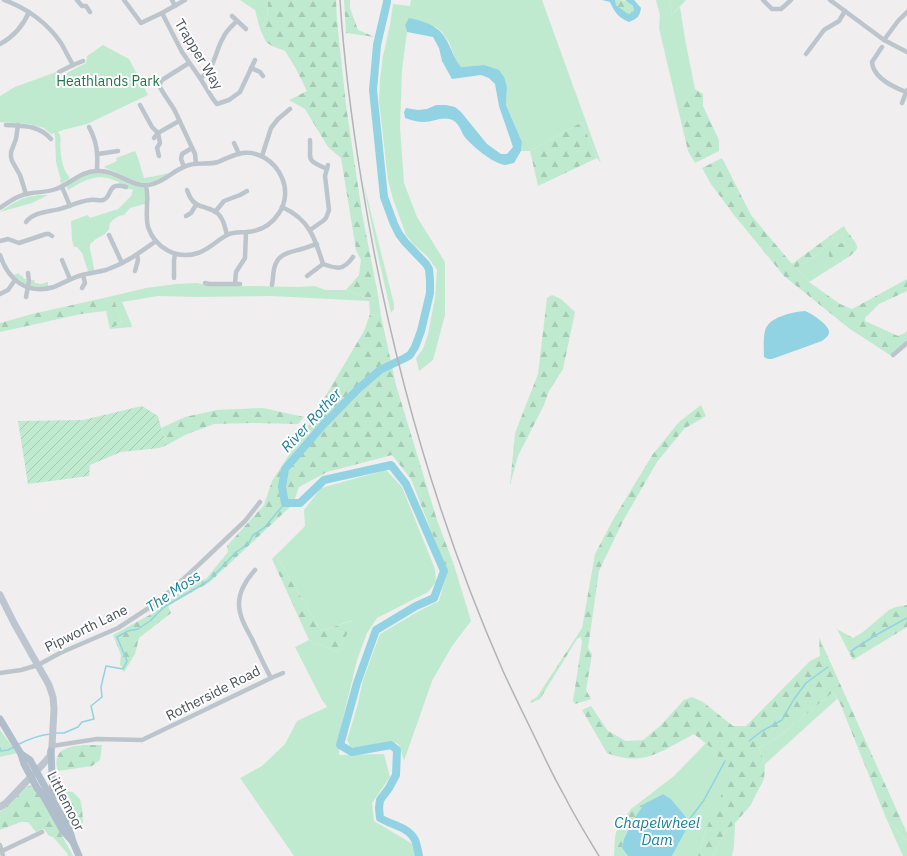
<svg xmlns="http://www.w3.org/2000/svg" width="907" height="856" font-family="'IBM Plex Sans',sans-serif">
	<defs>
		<pattern id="forest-firs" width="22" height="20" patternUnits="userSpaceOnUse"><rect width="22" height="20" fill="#c0ead0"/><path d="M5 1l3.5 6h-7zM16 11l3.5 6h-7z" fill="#a6cab5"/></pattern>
		<pattern id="garden-furrows" width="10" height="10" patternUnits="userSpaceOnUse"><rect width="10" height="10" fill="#c0ead0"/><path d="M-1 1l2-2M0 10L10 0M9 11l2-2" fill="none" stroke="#a6cab5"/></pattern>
	</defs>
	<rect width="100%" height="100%" fill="#f0eeee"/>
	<g fill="#c0ead0">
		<polygon points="240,0 268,0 267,18 260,29 255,10"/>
		<polygon points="411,0 542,0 601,163 597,158 582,122 530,151 521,151 522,142 506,105 507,87 484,65 461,67 456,61 449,42 442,32 436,27 405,25 407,32 402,70 400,127 404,183 417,217 445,262 445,315 433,360 419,371 416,358 423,349 428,334 435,298 437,270 427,256 413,244 406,235 393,199 388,180 379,101 380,80 383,56 390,25 393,4 410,6"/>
		<polygon points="656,0 669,0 672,15 680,7 685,39 695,89 678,109 659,28 660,15"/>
		<path d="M103,45L129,59L148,95L89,123L87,124L63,130L58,132L60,135L61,142H60C61,155 61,168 70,178L61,184L60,180H61L56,162L55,136L54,133L51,134L44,128L28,124L0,122V96L15,87L56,72L59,77L86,63L87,56Z"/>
		<path d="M135,151L138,158L144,178L161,175L167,173V174C158,182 144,185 132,180C127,178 123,175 118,173C113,170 108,170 104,167L117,161L116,158Z"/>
		<path d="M97,170L146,185L148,203L130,208L124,215L119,216L114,219L110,223L109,229L105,234L96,239L90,244V249L95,273L89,274L82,253L77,247H74L72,240L71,221L88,215L90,218L118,209L131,196L133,190L120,186L119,182C115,181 111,178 107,178C91,175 81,183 68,190L66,185L79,176Z"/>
		<polygon points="363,181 394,304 394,309 391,313 376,247"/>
		<path d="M40,195H48L32,203L0,212C14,202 22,197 40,195Z"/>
		<path d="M844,226L846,230L841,236L845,242L836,245L835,262L839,263L809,282L796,268L817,255C820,248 830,246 833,238L830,236Z"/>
		<path d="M19,273L20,276L22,275L24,279H26V281L34,280L35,283L41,284L48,282V287C34,288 24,285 13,275Z"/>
		<polygon points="197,283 212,286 256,286 297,287 314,286 326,290 346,290 367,298 378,295 381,316 370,314 369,301 271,296 197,297 158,296 122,302 131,323 132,327 110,329 122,322 114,301 108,302 104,298 146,288 176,284"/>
		<polygon points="386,470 402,487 435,569 436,582 428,592 377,618 367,633 357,660 340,731 339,755 384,754 390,777 372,803 374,821 411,843 420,856 294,856 240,778 262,766 285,744 297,721 327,707 322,700 295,647 309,640 338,652 353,620 321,631 276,555 305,526 304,510 321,488"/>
		<polygon points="444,564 454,565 471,621 452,646 432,681 404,761 401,750 398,744 392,741 355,748 350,746 347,740 357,707 363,680 380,634 419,611 439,601 447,572"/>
		<polygon points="833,692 837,699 765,764 759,748 777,738"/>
		<polygon points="0,730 17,753 0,757"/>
		<polygon points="706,743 714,750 731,776 708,824 698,856 672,856 687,828 686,817 671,799 663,794 644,804 631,809 674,776"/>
		<polygon points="886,818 907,842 907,856 903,856"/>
		<polygon points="735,823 734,847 732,856 713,856 725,832"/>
	</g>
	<g fill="url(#forest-firs)">
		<polygon points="268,0 336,0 337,21 346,105 362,213 378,295 367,298 346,290 359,275 361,260 356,250 341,158 328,147 305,109 289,100 307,91 295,67 285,51 272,46 266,42 260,29 267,18"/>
		<polygon points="344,0 350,0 350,8 358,30 375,37 346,33"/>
		<path d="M615,0C624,0 631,1 635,10L632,13L628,15L616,5Z"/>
		<polygon points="669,0 686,0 672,15"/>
		<polygon points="695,89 703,94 703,106 719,140 719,151 695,163 688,151 678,109"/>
		<polygon points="582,122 597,158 538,186 530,151"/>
		<path d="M722,158L751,215L792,264L830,236L833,238C830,246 820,248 817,255L796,268L809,282L840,304L852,309L907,279V291L879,304L865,318V321L898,336L905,333L907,331V340L890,355L850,329L784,276L734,215L711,184L702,168Z"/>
		<path d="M846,230C849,234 856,242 857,246C859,252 843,260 839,263L835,262L829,258V251L836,245L845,242L841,236Z"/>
		<polygon points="552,295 561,299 575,312 563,369 549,391 544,405 518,456 510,485 515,433 538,374 547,298"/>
		<polygon points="104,298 108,302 114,300 122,322 110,329 106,311 81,314 0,332 0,323 32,314"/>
		<polygon points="370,314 381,316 396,385 437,520 454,565 444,564 411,479 392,455 327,472 299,487 293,504 210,582 168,606 171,613 139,638 135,654 124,672 120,664 121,655 113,635 155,612 191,583 206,579 228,552 227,546 264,505 272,481 312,419 364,331"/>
		<polygon points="701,405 706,416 684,429 657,462 623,521 599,571 588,648 592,654 586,690 591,699 575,704 573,701 582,642 581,637 577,639 540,699 531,703 530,701 537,697 582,628 595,554 614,518 653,454 679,422"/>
		<polygon points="263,408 304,417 298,424 252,423 214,424 185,435 167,445 161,428 185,417 217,410"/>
		<polygon points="276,555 321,631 354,620 338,652 309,640 272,559"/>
		<polygon points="907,605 907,627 853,660 837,629 853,638 863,632 889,610 896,607"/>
		<path d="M819,637L907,833V842L886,818L840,703L833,692L777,738L759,748L765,764L764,779L750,806L735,823L725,832L713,856H698L708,824L730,776L714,750L694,734C672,745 651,762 625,758C619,757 612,755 607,753L582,710L591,706L608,731L626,741L643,740L661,725L684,700L692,697L703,702L733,726H746L810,661L820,656Z"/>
		<path d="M83,745H102L100,760L92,766L58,771C55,764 56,754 63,750C68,747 77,746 83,745Z"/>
		<polygon points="31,785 35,786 73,856 68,856 67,853 53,837 49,836 44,829 36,832 28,822 21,822 0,830 0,812 12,802 21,790"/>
		<polygon points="58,791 73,792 80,799 82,808 83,822 80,829 73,828 59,802"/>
		<path d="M644,804C635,818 625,831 622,848L628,856H614L615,837L617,829L631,809Z"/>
	</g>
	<polygon fill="url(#garden-furrows)" points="142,406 158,416 161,428 167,445 159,448 121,452 90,465 89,476 28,484 18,421 83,420"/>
	<g fill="#91d3e3">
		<path d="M602,0H615L616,5L628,14L632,13L634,10L633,6L625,0H634L641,8C640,16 637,19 629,22C618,17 615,13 610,2Z"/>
		<path d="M409,18C427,22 441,26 449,45C453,53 455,60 461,67L484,65L499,70L504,77L507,87L506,105L522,142L521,151L514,163C511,163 507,165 505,165C492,163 472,146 464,136C461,131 459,124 454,121C444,115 434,122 424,122C417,122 411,120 405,118L404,112L406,108L418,110L427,109L436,105H446L455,107L461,112L487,144L501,154H507L513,147L499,106L495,84L489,78L481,75L452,79L442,61L439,48L433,37L407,32L405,25Z"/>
		<path d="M805,311C811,313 831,326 829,333C828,337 824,339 822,341L772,359H768L764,357C764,349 763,339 765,331C768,317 793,312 805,311Z"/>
		<polygon points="663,794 671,799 686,817 687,828 672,856 628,856 622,848 624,839 632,822 644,804"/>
	</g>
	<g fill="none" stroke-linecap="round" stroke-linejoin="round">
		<g stroke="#91d3e3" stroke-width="1.5">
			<polyline points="851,651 876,635 907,618"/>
			<polyline points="55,733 64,733 78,727 82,722 94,719 91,706 102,697 101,687 106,666 123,669 127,661 117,637 128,631 138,629 150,621 164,607 208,581 225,564 235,553 248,544 253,535 264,528 285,503"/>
			<polyline points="749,741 762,731 782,720 794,699 806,683 828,667"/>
			<path d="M19,744C29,739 39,735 51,734"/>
			<polyline points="0,748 1,751 8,750 14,747"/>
			<polyline points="686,824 704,800 725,761"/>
		</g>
		<path stroke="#91d3e3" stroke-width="8" d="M387,0V2L377,45L373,90L384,197L394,224L399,234L405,242L426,264L429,269L430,280V293L421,331L415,347L410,355L405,358L380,370L358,389L323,425L285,469L282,487L285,503H300L324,480L391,465L406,484L444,571L434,598L416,606L376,630L357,683L340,745L352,752L391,745L397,750L396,775L389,788L380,800L379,808L380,818C391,825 409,827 415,840C417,845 418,851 419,856"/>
		<g stroke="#bdc5cc" stroke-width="4.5">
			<path d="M4,0C26,8 47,23 61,43C65,50 69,58 73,65L59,72"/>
			<polyline points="77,0 82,6 86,6 90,12"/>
			<polyline points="124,0 141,23 162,13 185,0"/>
			<polyline points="172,0 175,6"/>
			<polyline points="763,0 772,9 781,9 791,0"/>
			<polyline points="830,0 884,40 907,52"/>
			<polyline points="162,13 182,52 200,78 213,99 217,104 229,100 240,92 255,60"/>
			<polyline points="232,16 246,29"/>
			<polyline points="884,40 898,21 907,12"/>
			<path d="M0,44C13,37 23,26 29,12"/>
			<path d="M882,47L872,62C873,78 893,87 906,92"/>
			<polyline points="806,54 824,30 839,21 845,11"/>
			<path d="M189,63L162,80L159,85C163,94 170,102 175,111L195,154L196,164"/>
			<polyline points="73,65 83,61"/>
			<polyline points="251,68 260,72 263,76"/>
			<path d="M200,78C215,70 215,51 223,38C226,31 232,26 237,21"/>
			<polyline points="902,103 907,90"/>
			<polyline points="140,105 152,127 158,133 160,143 157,148 159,156"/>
			<path d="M6,125C24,126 39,125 51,139"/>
			<polyline points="18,125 16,139 11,152 11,157 12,161 20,175 26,194"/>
			<path d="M89,127C97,142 98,153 97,170"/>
			<polyline points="154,138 158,133 179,121"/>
			<path d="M310,140C311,161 305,159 327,169"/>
			<polyline points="234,143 239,154"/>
			<polyline points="98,154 118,151"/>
			<polyline points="262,156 271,128 278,119 290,109"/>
			<polyline points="184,167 181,159 182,154 192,148"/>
			<polyline points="62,187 70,206"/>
			<path d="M187,190C190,199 194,205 204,207C208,209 212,209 216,212C223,217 225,227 227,235"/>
			<path d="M282,207C309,219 315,238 323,264"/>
			<path d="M0,208C10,201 19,194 32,193C40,192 48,192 56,189C70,184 81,171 97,171C121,169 135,196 162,180C171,175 178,168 189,165C198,162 209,165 218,162C225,159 231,156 238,154C257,149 275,161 282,178C287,189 286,203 279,213C272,224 261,231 247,232C241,232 235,232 229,234C218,239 210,249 198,253C177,260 155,248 148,227C146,219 147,211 147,203C148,197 147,191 146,185"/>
			<polyline points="215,212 224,201 240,195 247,191"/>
			<polyline points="186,216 191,213 196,205"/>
			<path d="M26,222C34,211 52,212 63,208C72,205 81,201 90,200C94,199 99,201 103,200C113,197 106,181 126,187"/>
			<polyline points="310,230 323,221 326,218 329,210 325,176 328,165"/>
			<polyline points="109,235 122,263"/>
			<polyline points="0,241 8,239 19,243 46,234 49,234 52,236"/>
			<path d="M0,255C8,280 27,295 54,287C63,283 72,278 82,275C90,273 98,272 106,270C126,263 139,253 156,241"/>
			<polyline points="62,260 70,279"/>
			<path d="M323,264C337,269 343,271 353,257"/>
			<polyline points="135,271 138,260 137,255"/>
			<polyline points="307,276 323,264"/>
			<polyline points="174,278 174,261 175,254"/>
			<polyline points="205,283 209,284 235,284"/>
			<polyline points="240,284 235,284 236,272 245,258 246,232"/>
			<path d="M272,285C273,280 273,274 274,269C277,255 286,253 298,250C304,249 310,246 317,244"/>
			<polyline points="82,288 85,283 83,275"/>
			<polyline points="0,294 8,290 15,280"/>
			<polyline points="26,297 29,281 28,273"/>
			<polyline points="893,355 907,343"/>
			<polyline points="0,673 21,670 38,665 60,653 118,628 158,602 190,573 245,521 260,502"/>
			<polyline points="271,678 283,673"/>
			<path d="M52,746L97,739L142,740L271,678C264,665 258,652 252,639C246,628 239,616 239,604C239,591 247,579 255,570"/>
			<polyline points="0,845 3,856"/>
			<polyline points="2,851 42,832"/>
		</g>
		<polyline stroke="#bdc6d0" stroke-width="7" points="0,595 14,623 49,685 53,697 54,709 52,746 50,756 43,764 6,803 0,807"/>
		<g stroke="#b0bdca" stroke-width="7">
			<polyline points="0,719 21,754 24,764 37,788 44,797 63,831 73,842"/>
			<polyline points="51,751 53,798"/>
			<polyline points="21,754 30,760 49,794 69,828 73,842 79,856"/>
		</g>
		<path stroke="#b0b3b7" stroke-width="1.5" d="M340,0C344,62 352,123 362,184C389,351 435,516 503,671C515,697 528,723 540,748C548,765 556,781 565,797C575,817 587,836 599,856"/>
	</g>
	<g text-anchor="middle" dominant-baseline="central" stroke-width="4" stroke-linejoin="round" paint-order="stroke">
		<g font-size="14" fill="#485159" stroke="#fff">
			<text transform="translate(199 54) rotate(59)">Trapper Way</text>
			<text transform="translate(86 628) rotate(-26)">Pipworth Lane</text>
			<text transform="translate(213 693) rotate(-27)">Rotherside Road</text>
			<text transform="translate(66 801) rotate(63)">Littlemoor</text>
		</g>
		<g font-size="14" fill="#1f7448" stroke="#fff">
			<text x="108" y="81">Heathlands Park</text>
		</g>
		<g font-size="15" font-style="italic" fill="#19819b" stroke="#fff">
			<text transform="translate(311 420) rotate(-47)">River Rother</text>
			<text transform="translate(173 591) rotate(-34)">The Moss</text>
			<text x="657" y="822">Chapelwheel<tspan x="657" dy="17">Dam</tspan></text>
		</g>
	</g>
</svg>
